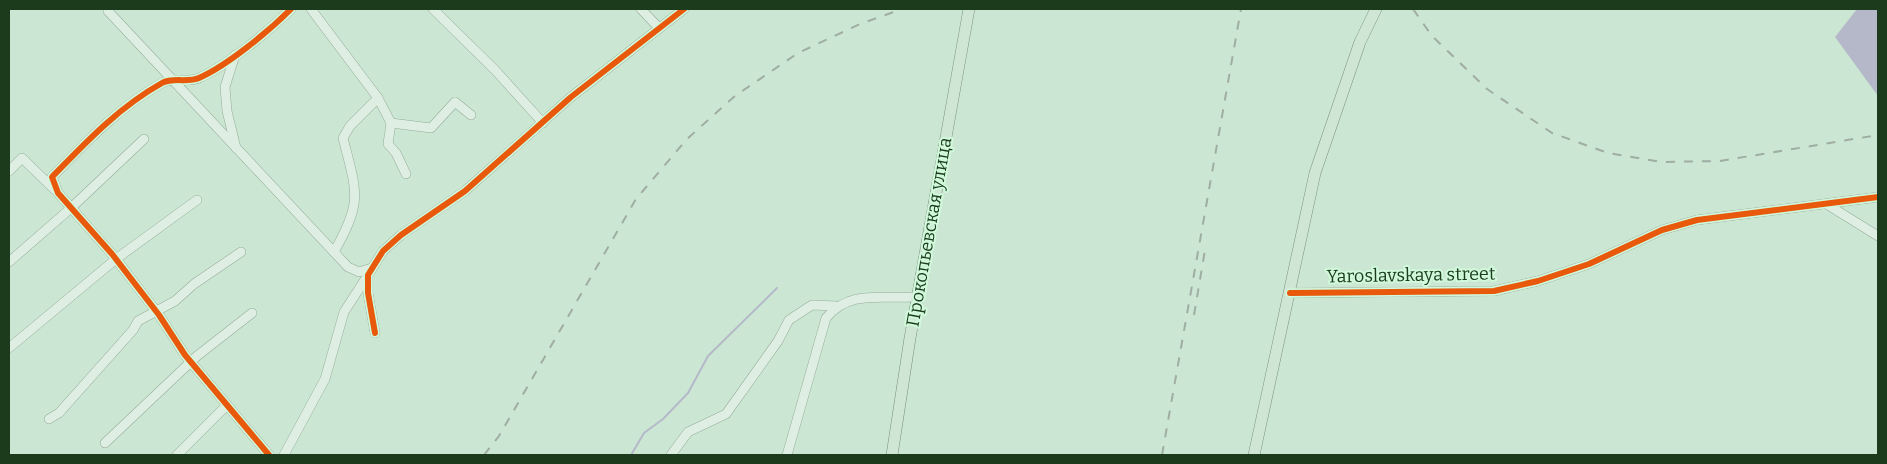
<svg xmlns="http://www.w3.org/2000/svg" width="1887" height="464" font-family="Bitter,serif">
	<rect width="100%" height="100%" fill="#cbe7d3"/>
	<polygon fill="#b5b8c8" points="1857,9 1878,9 1878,96 1835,37"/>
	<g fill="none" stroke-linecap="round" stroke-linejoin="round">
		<polyline stroke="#b5b8c8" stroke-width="2" points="631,455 644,433 663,419 688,393 708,356 777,288"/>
		<g stroke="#95ac99" stroke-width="10">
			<g id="minor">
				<path d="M311,9L378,98L350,126L343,138C357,193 363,201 334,252"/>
				<polyline points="433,9 495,70 543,123"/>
				<polyline points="641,9 659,28"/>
				<polyline points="108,11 348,267 359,272 372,268"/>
				<polyline points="235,55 225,87 227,111 236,148"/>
				<polyline points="378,98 391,123 388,144 396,153 406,174"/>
				<polyline points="391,123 431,128 455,102 471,115"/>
				<polyline points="9,171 22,158 55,190"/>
				<polyline points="1828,205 1878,236"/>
				<polyline points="9,262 71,208 144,139"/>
				<polyline points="1290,293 1494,291 1538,281 1589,264 1662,230 1697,220 1878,197"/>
				<polyline points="375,333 368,293 368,275 383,251 401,235 465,191 571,97 684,9"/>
				<polyline points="9,348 116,259 197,200"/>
				<polyline points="49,419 59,413 133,330 138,321 175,301 194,284 241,252"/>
				<polyline points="105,443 197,356 252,313"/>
				<polyline points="177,455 227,405"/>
				<path d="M269,455L185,355L159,315L112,254L58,193L52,177C86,142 119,107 162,83C173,77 188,83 199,78C228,65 269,31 291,9"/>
				<polyline points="284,455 325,379 344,312 368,275"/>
				<polyline points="671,455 688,432 726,414 778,341 789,320 812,305 836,306"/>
				<path d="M787,455L826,318C849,290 879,299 912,297"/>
			</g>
		</g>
		<g stroke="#7b917f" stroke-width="12">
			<g id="major">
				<polyline points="892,455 910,338 969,9"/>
				<polyline points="1254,455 1315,173 1360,42 1376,9"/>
			</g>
		</g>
		<use href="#minor" stroke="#dfeee2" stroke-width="9"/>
		<use href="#major" stroke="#cfe6d5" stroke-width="11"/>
		<g stroke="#9fada2" stroke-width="2" stroke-dasharray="9 9" stroke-linecap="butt">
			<polyline points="1413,9 1432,36 1487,89 1552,133 1608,153 1662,162 1720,161 1878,135"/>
			<polyline points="1194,315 1206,244"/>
			<polyline points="484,455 499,436 636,199 687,139 735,96 798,53 860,24 902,9"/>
			<polyline points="1162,455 1241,9"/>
		</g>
		<g stroke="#d1f9db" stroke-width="9">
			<g id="cycleway">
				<polyline points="1290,293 1494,291 1538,281 1589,264 1662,230 1697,220 1878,197"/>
				<polyline points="375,333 368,293 368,275 383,251 401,235 465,191 571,97 684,9"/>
				<path d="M269,455L185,355L159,315L112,254L58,193L52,177C86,142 119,107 162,83C173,77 188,83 199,78C228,65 269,31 291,9"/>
			</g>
		</g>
		<use href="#cycleway" stroke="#e8590c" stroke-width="6"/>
	</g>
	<g text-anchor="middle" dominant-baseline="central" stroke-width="4" stroke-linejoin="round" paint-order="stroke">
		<g font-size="18" fill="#1c3b1d" stroke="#d1f9db">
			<text transform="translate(929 232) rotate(-80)">Прокопьевская улица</text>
			<text transform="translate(1411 275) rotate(-1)">Yaroslavskaya street</text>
		</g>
	</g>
	<rect width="1887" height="464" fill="none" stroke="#1c3b1d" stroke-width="20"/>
</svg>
